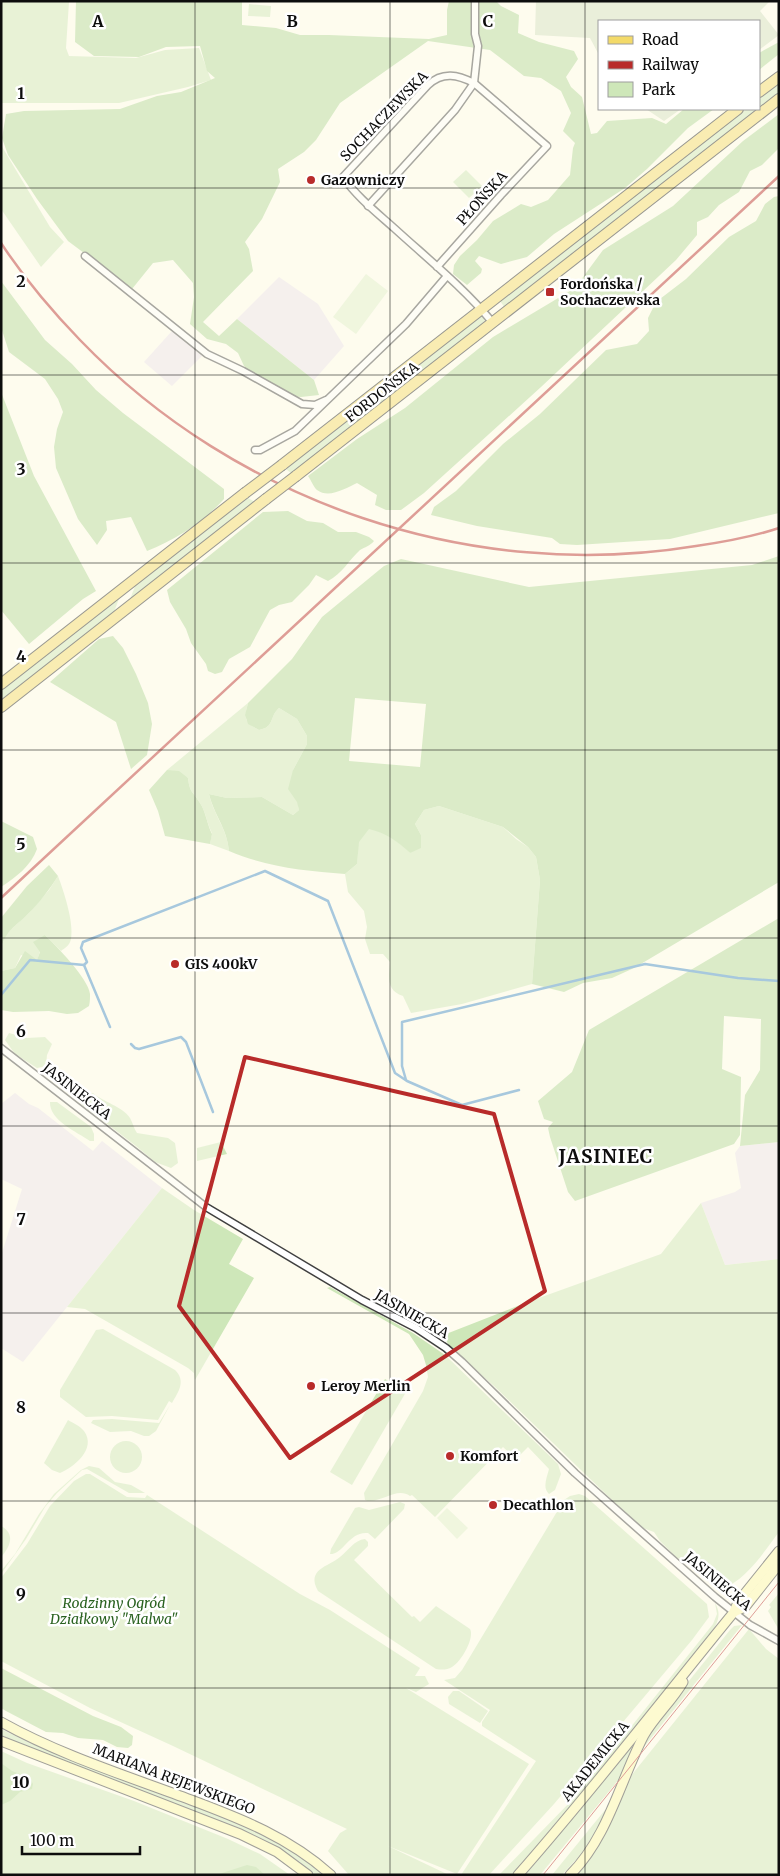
<svg xmlns="http://www.w3.org/2000/svg" width="780" height="1876" font-family="Merriweather,serif">
	<rect width="100%" height="100%" fill="#fefcee"/>
	<g fill="#ebe2ec">
		<polygon points="279,277 318,304 344,346 314,380 237,319"/>
		<polygon points="172,331 202,356 172,386 144,362"/>
		<polygon points="15,1093 29,1104 38,1108 93,1151 102,1141 162,1188 23,1362 1,1348 1,1256 22,1189 1,1179 1,1104"/>
		<polygon points="779,1142 779,1259 725,1265 701,1203 735,1192 741,1188 735,1153 740,1146"/>
	</g>
	<g fill="#cee7b9">
		<polygon points="1,1 69,2 66,48 69,56 136,58 165,50 199,48 211,80 188,87 119,103 1,103"/>
		<polygon points="249,4 271,6 270,17 248,16"/>
		<polygon points="779,83 779,94 505,308 500,301 746,109 759,109 759,99"/>
		<polygon points="1,145 50,227 64,242 41,267 1,209"/>
		<polygon points="466,170 482,186 469,198 453,182"/>
		<polygon points="479,316 482,316 485,320 481,326 292,474 286,469"/>
		<polygon points="248,498 255,502 130,599 136,584"/>
		<polygon points="120,596 114,612 1,700 1,689"/>
		<path d="M248,703C244,719 244,722 259,730C275,727 269,717 279,708L297,719L307,736V744L293,770L299,810L293,815L262,797L227,798L209,794C214,816 227,828 229,851L210,844L212,833C207,824 206,812 200,803C193,791 190,794 188,778L167,770Z"/>
		<path d="M439,806L503,827L516,839L528,847L536,857L540,880L532,984L462,1004L411,1013L403,996C386,990 389,978 390,962L383,954H370L365,939L367,927L364,911L348,892L345,874L357,864L358,842L369,828C386,833 397,840 410,853L421,835L415,824L424,810Z"/>
		<path d="M58,876C64,892 74,922 71,939C70,945 65,948 61,951L45,935L37,961L21,955L15,968L1,971V948L6,934L28,914L49,890Z"/>
		<polygon points="9,1033 27,1038 45,1037 52,1044 47,1055 46,1066 37,1068 15,1054 5,1040"/>
		<path d="M93,1093C103,1102 122,1106 130,1118C133,1123 134,1129 137,1133L168,1138L175,1143L178,1163L171,1168L155,1162L136,1146L80,1103L81,1098Z"/>
		<path d="M50,1102H57L91,1127L94,1134V1141H90C77,1132 49,1120 50,1102Z"/>
		<polygon points="221,1142 227,1154 197,1161 197,1148"/>
		<polygon points="162,1188 194,1210 243,1239 229,1264 254,1278 195,1380 194,1373 188,1368 85,1309 67,1307"/>
		<path d="M701,1203L725,1265L779,1259V1532C763,1553 747,1579 722,1589L683,1559L677,1558L660,1541L654,1532L640,1527L494,1386L450,1347L444,1337L446,1334L525,1303L661,1254Z"/>
		<path d="M330,1287L413,1333L445,1355L558,1464L561,1474L555,1490L549,1494C542,1488 547,1477 549,1469L528,1447L516,1459L503,1447L435,1517L412,1495L410,1496C396,1486 380,1505 365,1500L364,1493L423,1391L428,1377L426,1365L423,1355L409,1334L327,1288Z"/>
		<path d="M103,1329L175,1370C186,1381 179,1391 172,1403L169,1401L158,1420L112,1416L86,1417L60,1397V1390L96,1330Z"/>
		<polygon points="385,1379 406,1392 352,1485 330,1472"/>
		<polygon points="170,1405 156,1431 149,1436 144,1436 131,1431 110,1432 91,1423 93,1420 112,1419 159,1423"/>
		<path d="M68,1420C73,1423 80,1426 84,1431C97,1449 74,1467 60,1473L52,1470L44,1463Z"/>
		<circle cx="126" cy="1457" r="16"/>
		<polygon points="89,1466 99,1468 115,1482 131,1485 145,1493 129,1493 87,1469 82,1470 57,1493 45,1507 26,1539 1,1574 1,1571 15,1554 39,1514 54,1494 81,1470"/>
		<polygon points="86,1474 90,1474 127,1497 145,1498 147,1495 300,1594 330,1610 412,1663 420,1668 415,1676 425,1676 429,1684 416,1692 406,1688 529,1764 457,1874 388,1846 449,1875 349,1875 328,1851 340,1833 347,1829 173,1746 90,1708 1,1661 1,1578 27,1544 50,1506 74,1481"/>
		<polygon points="579,1494 585,1496 707,1604 709,1617 692,1640 554,1804 489,1875 461,1875 536,1761 482,1726 482,1722 490,1710 444,1680 455,1678 462,1670 564,1500 570,1496"/>
		<path d="M400,1502L405,1504L404,1509L375,1539L368,1533C349,1531 344,1554 330,1554L331,1549L355,1508L359,1507L369,1510Z"/>
		<path d="M1,1526C16,1534 10,1547 1,1557Z"/>
		<path d="M365,1539L368,1542V1546L354,1560L412,1617L414,1616L420,1622L436,1606L470,1629C475,1638 461,1662 452,1667C447,1670 442,1670 436,1669L318,1591C306,1569 328,1567 340,1557C348,1551 354,1540 365,1539Z"/>
		<polygon points="779,1593 779,1630 768,1611 771,1607 769,1605"/>
		<path d="M715,1603C723,1616 716,1626 708,1637L611,1759L517,1869L512,1875H499L575,1797L713,1624L717,1614Z"/>
		<polygon points="742,1625 639,1753 655,1723 730,1630 734,1626"/>
		<polygon points="749,1629 766,1649 779,1659 779,1875 574,1875 592,1855 603,1836 626,1782"/>
		<polygon points="453,1691 459,1691 488,1711 480,1723 449,1704 448,1697"/>
		<polygon points="650,1721 625,1772 540,1875 524,1875 619,1763"/>
		<polygon points="1,1729 30,1743 257,1830 291,1849 324,1875 315,1875 300,1862 273,1845 239,1828 24,1746 1,1735"/>
		<polygon points="1,1751 27,1763 134,1801 228,1839 260,1854 290,1875 1,1875"/>
		<path d="M605,1810C607,1831 575,1860 562,1875H552Z"/>
	</g>
	<g fill="#b1d899" fill-rule="evenodd">
		<polygon points="76,1 242,1 242,25 276,28 300,35 329,35 429,39 447,35 447,10 449,1 496,1 501,6 519,15 518,33 539,42 574,51 578,59 566,77 571,87 582,97 591,134 597,133 607,121 652,118 666,124 684,109 714,109 688,128 647,169 625,188 554,234 527,257 501,264 479,256 475,261 482,269 481,273 467,285 453,274 454,265 460,256 477,240 493,221 521,204 531,207 548,200 570,175 573,148 575,143 563,131 571,113 561,91 541,78 524,76 490,50 428,41 340,103 316,140 304,152 278,169 280,182 262,219 245,242 249,249 253,271 203,322 219,336 237,319 314,380 319,395 301,397 288,396 255,376 244,366 238,353 226,344 207,339 190,324 194,297 193,283 173,260 153,263 132,289 68,241 37,199 8,155 2,138 6,114 24,111 120,109 157,96 181,92 215,78 207,71 200,46 166,47 139,57 94,56 75,42"/>
		<polygon points="779,42 779,54 759,70 759,53"/>
		<path d="M779,114V148L762,165L750,171L739,192L719,205L708,217L697,222V235L676,260L541,387L424,493L401,510H386L375,505L377,495L357,483C346,488 329,499 317,490C314,488 311,480 308,476L357,439L405,408L493,337L575,288L603,250L673,206L743,141Z"/>
		<polygon points="779,196 779,513 670,539 577,545 560,544 552,538 477,526 431,515 434,507 456,491 503,444 540,414 606,350 637,344 649,331 648,318 656,302 686,279 729,237 756,221 765,204 774,197"/>
		<path d="M1,281L45,340L72,364L96,390L123,413L224,489V499C202,523 177,539 147,551L131,517L106,521L107,530L97,545L78,519L56,468L54,447L57,429L63,412L58,399L45,379L9,352L1,327Z"/>
		<polygon points="1,392 34,476 96,591 83,599 29,644 1,610"/>
		<path d="M288,511L307,521L323,523L338,532H356L369,537L374,541C370,546 365,547 360,550C349,560 342,574 328,581L316,575L309,585L292,602L279,605L270,610L250,647L229,659L222,672L215,674L208,671L206,664L191,643L186,629L170,602L167,590L263,512Z"/>
		<path d="M779,556V882L634,968L612,978L583,983L564,992L532,984L540,880L536,857L528,847L503,827L439,806L424,810L415,824L421,835V848L410,853C397,841 386,833 369,829L359,842L357,864L345,874C305,871 266,867 229,851C227,828 214,815 209,794L227,798L262,797L293,815L299,810L297,802L288,789L293,770L307,744V736L297,719L279,708C269,717 275,727 259,730L248,724L245,715L248,703L292,659L322,617L384,566L401,559L529,587L752,565ZM355,698L426,704L420,767L349,761Z"/>
		<polygon points="113,636 123,648 136,674 148,703 152,724 147,755 131,769 116,722 50,682 99,639"/>
		<path d="M167,770L179,771L188,778C190,794 193,791 200,803C206,812 207,824 212,834L210,844L165,836L158,811L149,790Z"/>
		<path d="M1,821L33,837L37,849C31,866 16,877 1,887Z"/>
		<path d="M49,865L58,876C49,890 40,902 28,914C14,928 7,929 1,948V918L27,886Z"/>
		<polygon points="779,918 779,1142 740,1146 745,1095 760,1070 761,1019 724,1016 722,1069 741,1077 740,1135 734,1144 575,1201 568,1192 550,1137 548,1128 553,1122 544,1119 538,1101 572,1072 589,1030"/>
		<path d="M45,935C57,947 88,978 90,994C90,998 90,1002 89,1006L78,1013L67,1014L49,1011L13,1012L1,1010V971L15,968L25,951L37,960L40,952L33,942Z"/>
		<polygon points="1,1668 93,1716 121,1727 133,1736 132,1745 128,1748 117,1747 103,1740 78,1738 63,1733 46,1732 6,1711 1,1708"/>
		<polygon points="1,1763 12,1771 30,1778 33,1784 32,1789 20,1792 10,1801 1,1805"/>
		<polygon points="247,1865 256,1867 265,1875 216,1875"/>
	</g>
	<g fill="#d3dfc0">
		<polygon points="536,1 770,1 760,11 779,35 759,50 759,21 599,21 599,55 590,38 535,35"/>
		<polygon points="646,109 681,109 664,121"/>
	</g>
	<g fill="#e0efca">
		<polygon points="366,274 388,291 356,334 333,317"/>
		<polygon points="447,1508 468,1528 457,1539 437,1518"/>
	</g>
	<g fill="none" stroke-linecap="round" stroke-linejoin="round">
		<g stroke="#3e89c8" stroke-width="2.5">
			<polyline points="84,965 110,1027"/>
			<polyline points="1,995 30,960 84,965 87,962 81,948 83,942 265,871 328,901 395,1073 407,1081 462,1105 519,1090"/>
			<polyline points="131,1044 135,1048 139,1049 181,1037 186,1042 213,1112"/>
			<polyline points="406,1080 402,1066 402,1022 645,964 738,978 779,981"/>
		</g>
		<g stroke="#404040" stroke-width="9">
			<g id="street">
				<polyline points="368,206 455,110 474,83 478,46 475,34 475,1"/>
				<polyline points="85,256 207,354 243,371 302,404 315,405 326,400"/>
				<path d="M437,267L501,195L547,146L474,83C458,75 443,71 428,85L343,177C357,197 376,212 394,228C428,259 464,288 493,323"/>
				<polyline points="255,450 260,450 295,431 406,324 447,276"/>
				<polyline points="1,1048 206,1207 362,1300 416,1328 446,1348 462,1362 575,1473 715,1597 750,1625 779,1641"/>
			</g>
		</g>
		<g stroke="#2f2f2f" stroke-width="11">
			<g id="secondary">
				<polyline points="734,1612 745,1607 779,1564"/>
				<path d="M1,1722C60,1755 127,1776 191,1800C242,1819 290,1838 331,1875"/>
				<polyline points="1,1741 240,1834 277,1852 308,1875"/>
				<path d="M518,1875C593,1790 662,1700 734,1612L738,1602L779,1551"/>
				<path d="M570,1875C608,1837 620,1781 644,1735C655,1716 672,1701 683,1682"/>
			</g>
		</g>
		<g stroke="#1e1e1e" stroke-width="12">
			<g id="primary">
				<polyline points="759,92 779,77"/>
				<polyline points="282,465 738,109"/>
				<polyline points="296,476 779,99"/>
				<polyline points="1,684 245,493"/>
				<polyline points="1,707 266,499"/>
			</g>
		</g>
		<use href="#street" stroke="#fff" stroke-width="6"/>
		<use href="#secondary" stroke="#fcf8ab" stroke-width="9"/>
		<use href="#primary" stroke="#f3da69" stroke-width="10"/>
		<polyline stroke="#b82b2a" stroke-width="1" points="543,1875 779,1582"/>
		<g stroke="#b82b2a" stroke-width="2.5">
			<path d="M1,243C24,278 51,310 80,340C237,503 471,583 696,546C724,542 752,537 779,528"/>
			<polyline points="1,898 779,176"/>
		</g>
		<g stroke="#1e1e1e" stroke-width="12" stroke-linecap="butt">
			<g id="primary-bridge">
				<polyline points="245,493 282,465"/>
				<polyline points="266,499 296,476"/>
			</g>
		</g>
		<use href="#primary-bridge" stroke="#f3da69" stroke-width="10"/>
	</g>
	<path d="M0 0H780V1876H0ZM245,1057L494,1114L545,1291L290,1458L179,1306Z" fill="#fefcee" fill-opacity=".55" fill-rule="evenodd"/>
	<path fill="none" stroke="#b82b2a" stroke-width="4" stroke-linejoin="round" d="M245,1057L494,1114L545,1291L290,1458L179,1306Z"/>
	<path fill="none" stroke="#0d0d0d" stroke-width="1" stroke-opacity="0.55" d="M195,1V1875M390,1V1875M585,1V1875M1,188H779M1,375H779M1,563H779M1,750H779M1,938H779M1,1126H779M1,1313H779M1,1501H779M1,1688H779"/>
	<g fill="#b82b2a" stroke="#fff" stroke-width="2">
		<circle cx="311" cy="180" r="5"/>
		<rect x="545" y="287" width="10" height="10" rx="2.5"/>
		<circle cx="175" cy="964" r="5"/>
		<circle cx="311" cy="1386" r="5"/>
		<circle cx="450" cy="1456" r="5"/>
		<circle cx="493" cy="1505" r="5"/>
	</g>
	<g text-anchor="middle" dominant-baseline="central" stroke-width="5" stroke-linejoin="round" paint-order="stroke">
		<g font-size="14" fill="#0d0d0d" stroke="#fff">
			<text transform="translate(384 116) rotate(-46)">SOCHACZEWSKA</text>
			<text transform="translate(482 198) rotate(-48)">PŁOŃSKA</text>
			<text transform="translate(382 392) rotate(-38)">FORDOŃSKA</text>
			<text transform="translate(77 1091) rotate(38)">JASINIECKA</text>
			<text transform="translate(412 1314) rotate(30)">JASINIECKA</text>
			<text transform="translate(718 1581) rotate(40)">JASINIECKA</text>
			<text transform="translate(595 1761) rotate(-51)">AKADEMICKA</text>
			<text transform="translate(174 1779) rotate(21)">MARIANA REJEWSKIEGO</text>
		</g>
		<g font-size="14" font-weight="bold" fill="#0d0d0d" stroke="#fff" text-anchor="start">
			<text x="321" y="180">Gazowniczy</text>
			<text x="560" y="284">Fordońska /<tspan x="560" dy="16">Sochaczewska</tspan></text>
			<text x="185" y="964">GIS 400kV</text>
			<text x="321" y="1386">Leroy Merlin</text>
			<text x="460" y="1456">Komfort</text>
			<text x="503" y="1505">Decathlon</text>
		</g>
		<g font-size="14" font-style="italic" fill="#2a6220" stroke="#fff">
			<text x="114" y="1603">Rodzinny Ogród<tspan x="114" dy="16">Działkowy "Malwa"</tspan></text>
		</g>
		<g font-size="19" font-weight="bold" letter-spacing="1" fill="#0d0d0d" stroke="#fff">
			<text x="606" y="1156">JASINIEC</text>
		</g>
	</g>
	<g font-size="16" text-anchor="middle" font-weight="bold" fill="#0d0d0d" stroke="#fff" stroke-width="5" stroke-linejoin="round" paint-order="stroke">
		<text x="98" y="27">A</text>
		<text x="292" y="27">B</text>
		<text x="488" y="27">C</text>
		<text x="21" y="99">1</text>
		<text x="21" y="287">2</text>
		<text x="21" y="475">3</text>
		<text x="21" y="662">4</text>
		<text x="21" y="850">5</text>
		<text x="21" y="1037">6</text>
		<text x="21" y="1225">7</text>
		<text x="21" y="1413">8</text>
		<text x="21" y="1600">9</text>
		<text x="21" y="1788">10</text>
	</g>
	<rect width="780" height="1876" fill="none" stroke="#0d0d0d" stroke-width="5"/>
	<rect x="598" y="20" width="162" height="90" fill="#ffffff" stroke="#9e9e9e"/>
	<rect x="608" y="36" width="25" height="8" fill="#f3da69" stroke="#9e9e9e"/>
	<text x="642" y="45" font-size="15" fill="#0d0d0d">Road</text>
	<rect x="608" y="61" width="25" height="8" fill="#b82b2a" stroke="#9e9e9e"/>
	<text x="642" y="70" font-size="15" fill="#0d0d0d">Railway</text>
	<rect x="608" y="82" width="25" height="15" fill="#cee7b9" stroke="#9e9e9e"/>
	<text x="642" y="95" font-size="15" fill="#0d0d0d">Park</text>
	<path d="M22 1846v8h118v-8" fill="none" stroke="#0d0d0d" stroke-width="2.5"/>
	<text x="30" y="1846" font-size="15" fill="#0d0d0d" stroke="#ffffff" stroke-width="4" paint-order="stroke">100 m</text>
</svg>
